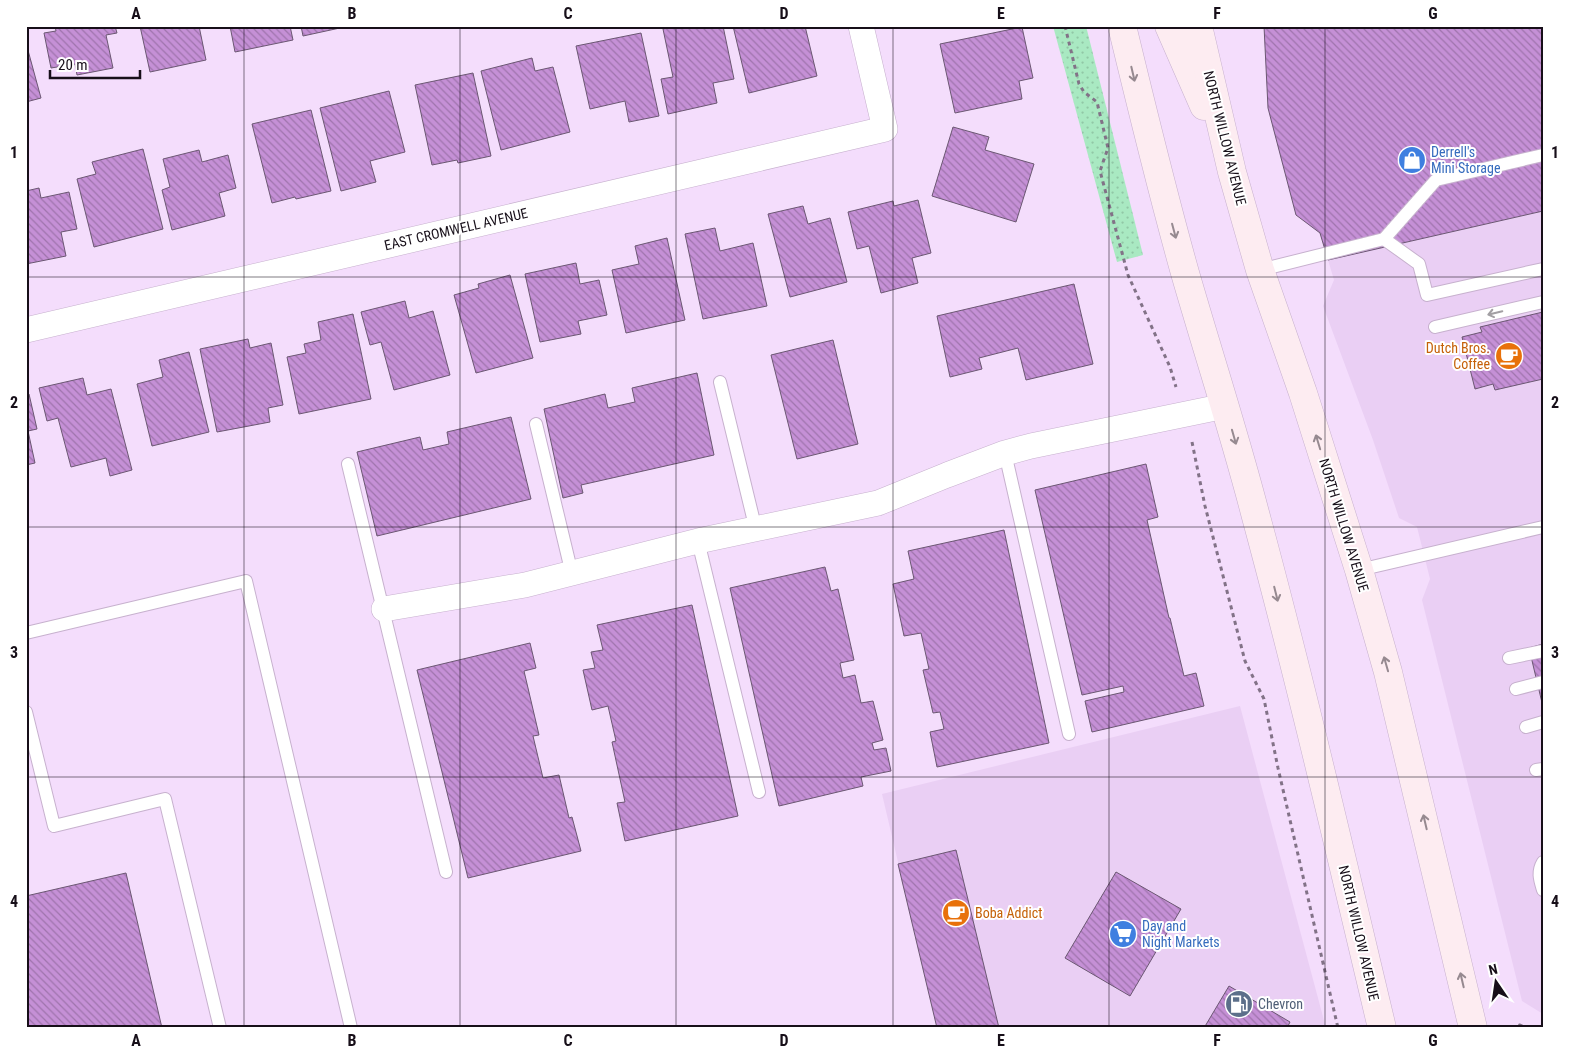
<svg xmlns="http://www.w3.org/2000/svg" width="1569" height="1054" font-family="'Roboto Condensed',sans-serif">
	<defs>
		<pattern id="park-dots" width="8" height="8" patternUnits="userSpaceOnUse" patternTransform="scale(1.25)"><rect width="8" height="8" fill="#a9e9c2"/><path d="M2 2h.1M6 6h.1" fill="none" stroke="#91c7a6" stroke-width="1.8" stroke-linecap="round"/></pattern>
		<pattern id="building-back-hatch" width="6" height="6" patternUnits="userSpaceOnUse" patternTransform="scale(1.25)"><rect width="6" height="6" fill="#c590d6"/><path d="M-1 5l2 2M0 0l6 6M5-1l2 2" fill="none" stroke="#9f74ad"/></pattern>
	</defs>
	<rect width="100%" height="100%" fill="#f4ddfc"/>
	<g fill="#eacff4">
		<polygon points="1543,211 1543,1014 1522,1001 1422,600 1430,579 1417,527 1399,518 1373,440 1323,306 1334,280 1328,260"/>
		<polygon points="1240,706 1326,1028 937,1028 882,794"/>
	</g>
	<polygon fill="url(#park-dots)" points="1053,26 1086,26 1143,255 1117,262"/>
	<g fill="url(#building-back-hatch)" stroke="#6b5772">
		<polygon points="55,26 115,26 117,33 106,35 113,68 77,75 75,64 51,68 44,33 56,31"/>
		<polygon points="140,26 199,26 206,60 150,72"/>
		<polygon points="230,26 290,26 293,40 235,52"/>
		<polygon points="301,26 349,26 303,36"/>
		<polygon points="676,26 723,26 734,79 713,83 717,103 668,114 661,79 673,77 663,29"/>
		<polygon points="733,26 805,26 817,76 749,93"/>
		<polygon points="1264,26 1543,26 1543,211 1328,260 1320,233 1296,215 1268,108"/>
		<polygon points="1022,27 1033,78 1019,81 1022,99 955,113 940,44"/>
		<polygon points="641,33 659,116 629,122 625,101 590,109 576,46"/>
		<polygon points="26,43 41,98 26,102"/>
		<polygon points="532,58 535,71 553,67 570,132 501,150 481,71"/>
		<polygon points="473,73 491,156 458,163 457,160 432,165 415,85"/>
		<polygon points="389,91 405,152 370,161 376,182 341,191 320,108"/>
		<polygon points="311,110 331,191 296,199 295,197 272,203 252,124"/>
		<polygon points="953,127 989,137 985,150 1034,164 1016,222 932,196"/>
		<polygon points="143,149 163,229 94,247 77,179 96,174 92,162"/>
		<polygon points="199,150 202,162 228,155 236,188 219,193 225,216 172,230 162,190 170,187 163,159"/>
		<polygon points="39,188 41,198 69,192 77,229 61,232 66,256 26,264 26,191"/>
		<polygon points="918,200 931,253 912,258 918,283 881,293 869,246 857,249 848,212 893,201 894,206"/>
		<polygon points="803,206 808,224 830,218 847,282 790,297 768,214"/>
		<polygon points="715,228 720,251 753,243 767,306 703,319 685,234"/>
		<polygon points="667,238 685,320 626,333 612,270 639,264 635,246"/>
		<polygon points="576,263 580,284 599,280 607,315 578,321 581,334 540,342 525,274"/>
		<polygon points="510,275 533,358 476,373 454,295 479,288 478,284"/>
		<polygon points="1074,284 1093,364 1026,380 1018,348 979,358 982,369 950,377 937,316"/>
		<polygon points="405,301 409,318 433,311 450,375 394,390 381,342 370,345 361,312"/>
		<polygon points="1543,312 1543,379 1495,390 1493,384 1475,389 1462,337 1482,332 1480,327"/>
		<polygon points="353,314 371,399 299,414 287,357 306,353 304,344 321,340 318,322"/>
		<polygon points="248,339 250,348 271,343 283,405 268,408 270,422 217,432 200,349"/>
		<polygon points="833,340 858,444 797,459 771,355"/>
		<polygon points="189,352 209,432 152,446 137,384 163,377 159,360"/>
		<polygon points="697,373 714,455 581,485 583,493 563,498 544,409 605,394 608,408 635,402 632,388"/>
		<polygon points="83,378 87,395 111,389 132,470 110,476 106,458 71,467 58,418 47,421 39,388"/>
		<polygon points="26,394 29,394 37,429 28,431 35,463 26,465"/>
		<polygon points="511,417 531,499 377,536 357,452 420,437 423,450 449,444 447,432"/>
		<polygon points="1146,464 1158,517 1147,520 1169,618 1170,618 1184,676 1196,673 1204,706 1092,732 1085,701 1124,692 1123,686 1082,695 1035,490"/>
		<polygon points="1004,530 1049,743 937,767 930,732 944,729 940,712 933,713 923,670 929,669 921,633 904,636 893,584 914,579 908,551"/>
		<polygon points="825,567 831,591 838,589 854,660 840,663 843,678 855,675 861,703 873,701 883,740 872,743 874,750 886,748 891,771 861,777 863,786 779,806 730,588"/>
		<polygon points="692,605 738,816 625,841 617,803 625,802 612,742 616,741 608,706 592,710 583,670 595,668 591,652 603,650 597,625"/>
		<polygon points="530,643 536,668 524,671 539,735 533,736 543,778 559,775 569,818 572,817 581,851 468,878 417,670"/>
		<polygon points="1543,644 1543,707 1529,648"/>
		<polygon points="956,850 999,1028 937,1028 898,864"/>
		<polygon points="1116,872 1181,909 1130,996 1065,958"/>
		<polygon points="126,873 162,1028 26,1028 26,896"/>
		<polygon points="1229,986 1290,1022 1287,1028 1204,1028"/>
	</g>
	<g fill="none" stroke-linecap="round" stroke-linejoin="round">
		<g stroke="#c7b1ce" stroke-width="14">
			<g id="lane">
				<polyline points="1384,239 1419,264 1427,295 1543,269"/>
				<polyline points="1260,270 1384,239 1436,180 1543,155"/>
				<polyline points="1435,327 1543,302"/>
				<polyline points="720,382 756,530"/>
				<polyline points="536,424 572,574"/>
				<polyline points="1005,453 1069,734"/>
				<polyline points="348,464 446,872"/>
				<polyline points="698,541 759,792"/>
				<polyline points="1359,570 1543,527"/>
				<polyline points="26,633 246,581 351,1028"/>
				<polyline points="1509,658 1543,651"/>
				<polyline points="1516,689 1543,682"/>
				<polyline points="26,712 54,826 165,799 220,1028"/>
				<polyline points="1526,727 1543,722"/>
				<polyline points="1536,770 1543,769"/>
				<path d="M1543,862C1537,872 1540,880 1543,890"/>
			</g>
		</g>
		<g stroke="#c7b1ce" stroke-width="26">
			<g id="street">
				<polyline points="26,330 885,129 861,26"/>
				<polyline points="384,609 525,585 698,541 878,503 947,475 1005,453 1031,446 1225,406"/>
			</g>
		</g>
		<g stroke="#c7b1ce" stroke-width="29">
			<g id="secondary">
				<path d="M1122,26C1142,109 1162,191 1185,273C1208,353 1234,432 1255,513C1301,683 1341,856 1382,1028"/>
				<polyline points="1169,26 1204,106"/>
				<polyline points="1198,26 1232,172 1260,270 1303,393 1359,570 1388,672 1473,1028"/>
			</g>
		</g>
		<g stroke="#827287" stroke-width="3" stroke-dasharray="4 4" stroke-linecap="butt">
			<polyline points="1065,26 1079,84 1084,92 1097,102 1108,148 1100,171 1128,275 1170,367 1176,387"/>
			<polyline points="1192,442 1205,506 1245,661 1264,699 1278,768 1338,1028"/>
			<polyline points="1511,1028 1520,1025 1526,1028"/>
		</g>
		<use href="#lane" stroke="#fff" stroke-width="12"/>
		<use href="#street" stroke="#fff" stroke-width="25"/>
		<use href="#secondary" stroke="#fdecf1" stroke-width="28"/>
	</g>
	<defs><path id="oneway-shaft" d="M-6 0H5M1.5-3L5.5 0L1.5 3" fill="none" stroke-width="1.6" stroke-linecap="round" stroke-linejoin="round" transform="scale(1.25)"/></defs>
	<g stroke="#968990">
		<use href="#oneway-shaft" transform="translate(1133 74) rotate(77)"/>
		<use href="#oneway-shaft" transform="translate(1174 231) rotate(75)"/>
		<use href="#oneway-shaft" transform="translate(1234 437) rotate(74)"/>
		<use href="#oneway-shaft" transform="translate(1318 442) rotate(-107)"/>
		<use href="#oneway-shaft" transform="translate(1276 594) rotate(76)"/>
		<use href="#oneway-shaft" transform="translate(1386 664) rotate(-106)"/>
		<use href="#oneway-shaft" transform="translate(1425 822) rotate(-103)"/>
		<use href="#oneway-shaft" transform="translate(1462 980) rotate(-103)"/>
	</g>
	<use stroke="#a29fa3" href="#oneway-shaft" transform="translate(1495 313) rotate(167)"/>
	<path fill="none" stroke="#170f19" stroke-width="1" stroke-opacity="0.55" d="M244,26V1028M460,26V1028M676,26V1028M893,26V1028M1109,26V1028M1325,26V1028M26,277H1543M26,527H1543M26,777H1543"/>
	<defs>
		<g id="shop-disc" transform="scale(1.4375)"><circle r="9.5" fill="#3f7fe0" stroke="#fff"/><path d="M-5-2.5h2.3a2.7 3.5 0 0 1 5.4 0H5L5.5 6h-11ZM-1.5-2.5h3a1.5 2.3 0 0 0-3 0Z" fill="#fff"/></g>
		<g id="cafe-disc" transform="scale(1.4375)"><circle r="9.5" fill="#e8710a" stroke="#fff"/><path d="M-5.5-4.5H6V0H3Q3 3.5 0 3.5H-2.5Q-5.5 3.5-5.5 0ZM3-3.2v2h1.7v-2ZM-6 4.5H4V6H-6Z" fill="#fff"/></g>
		<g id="supermarket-disc" transform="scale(1.4375)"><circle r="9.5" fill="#3f7fe0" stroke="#fff"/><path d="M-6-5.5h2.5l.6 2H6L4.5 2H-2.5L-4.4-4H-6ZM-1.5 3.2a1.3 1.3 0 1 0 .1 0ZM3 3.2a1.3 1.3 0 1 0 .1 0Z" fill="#fff"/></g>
		<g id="fuel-disc" transform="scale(1.4375)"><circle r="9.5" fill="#5c6f8a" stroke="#fff"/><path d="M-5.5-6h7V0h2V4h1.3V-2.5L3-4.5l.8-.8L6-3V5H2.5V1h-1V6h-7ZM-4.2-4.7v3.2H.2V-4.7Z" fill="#fff"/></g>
	</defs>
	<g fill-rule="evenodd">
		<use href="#shop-disc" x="1412" y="160"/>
		<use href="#cafe-disc" x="1509" y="356"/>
		<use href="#cafe-disc" x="956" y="913"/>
		<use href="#supermarket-disc" x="1123" y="934"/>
		<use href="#fuel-disc" x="1239" y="1004"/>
	</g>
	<g text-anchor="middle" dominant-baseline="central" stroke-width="4" stroke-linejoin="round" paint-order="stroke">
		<g font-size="14" fill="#170f19" stroke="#fff">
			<text transform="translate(1225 138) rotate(76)">NORTH WILLOW AVENUE</text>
			<text transform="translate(456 229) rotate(-13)">EAST CROMWELL AVENUE</text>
			<text transform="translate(1344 525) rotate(73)">NORTH WILLOW AVENUE</text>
			<text transform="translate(1359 933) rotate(77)">NORTH WILLOW AVENUE</text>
		</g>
		<g font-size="14" fill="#366cbe" stroke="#fff" text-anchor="start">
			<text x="1431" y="152">Derrell's<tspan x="1431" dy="16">Mini Storage</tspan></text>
			<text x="1142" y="926">Day and<tspan x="1142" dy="16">Night Markets</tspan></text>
		</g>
		<g font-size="14" fill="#c56008" stroke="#fff" text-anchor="end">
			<text x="1490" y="348">Dutch Bros.<tspan x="1490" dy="16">Coffee</tspan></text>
			<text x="975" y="913" text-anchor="start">Boba Addict</text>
		</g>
		<g font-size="14" fill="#4e5e75" stroke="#fff" text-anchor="start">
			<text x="1258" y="1004">Chevron</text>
		</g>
	</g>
	<rect width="1569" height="1054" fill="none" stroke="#ffffff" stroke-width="55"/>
	<g transform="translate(1496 982) rotate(347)" stroke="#ffffff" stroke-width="4" paint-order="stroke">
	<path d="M0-4L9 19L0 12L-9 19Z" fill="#170f19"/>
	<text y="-8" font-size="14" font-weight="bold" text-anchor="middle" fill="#170f19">N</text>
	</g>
	<path d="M50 70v8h90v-8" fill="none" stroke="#170f19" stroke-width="2.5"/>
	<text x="58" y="70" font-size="15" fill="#170f19" stroke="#ffffff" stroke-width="4" paint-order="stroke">20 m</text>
	<rect x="28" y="28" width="1514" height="998" fill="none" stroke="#170f19" stroke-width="2"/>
	<g font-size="16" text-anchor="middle" font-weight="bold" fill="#170f19">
		<text x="136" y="19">A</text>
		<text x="352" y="19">B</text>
		<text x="568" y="19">C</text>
		<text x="784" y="19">D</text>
		<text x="1001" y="19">E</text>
		<text x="1217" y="19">F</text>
		<text x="1433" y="19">G</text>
		<text x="14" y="158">1</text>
		<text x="1555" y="158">1</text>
		<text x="14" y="408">2</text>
		<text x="1555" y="408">2</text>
		<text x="14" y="658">3</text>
		<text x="1555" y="658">3</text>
		<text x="14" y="907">4</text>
		<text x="1555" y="907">4</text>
		<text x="136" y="1046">A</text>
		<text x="352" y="1046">B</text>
		<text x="568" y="1046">C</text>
		<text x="784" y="1046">D</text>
		<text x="1001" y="1046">E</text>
		<text x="1217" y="1046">F</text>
		<text x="1433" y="1046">G</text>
	</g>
</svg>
